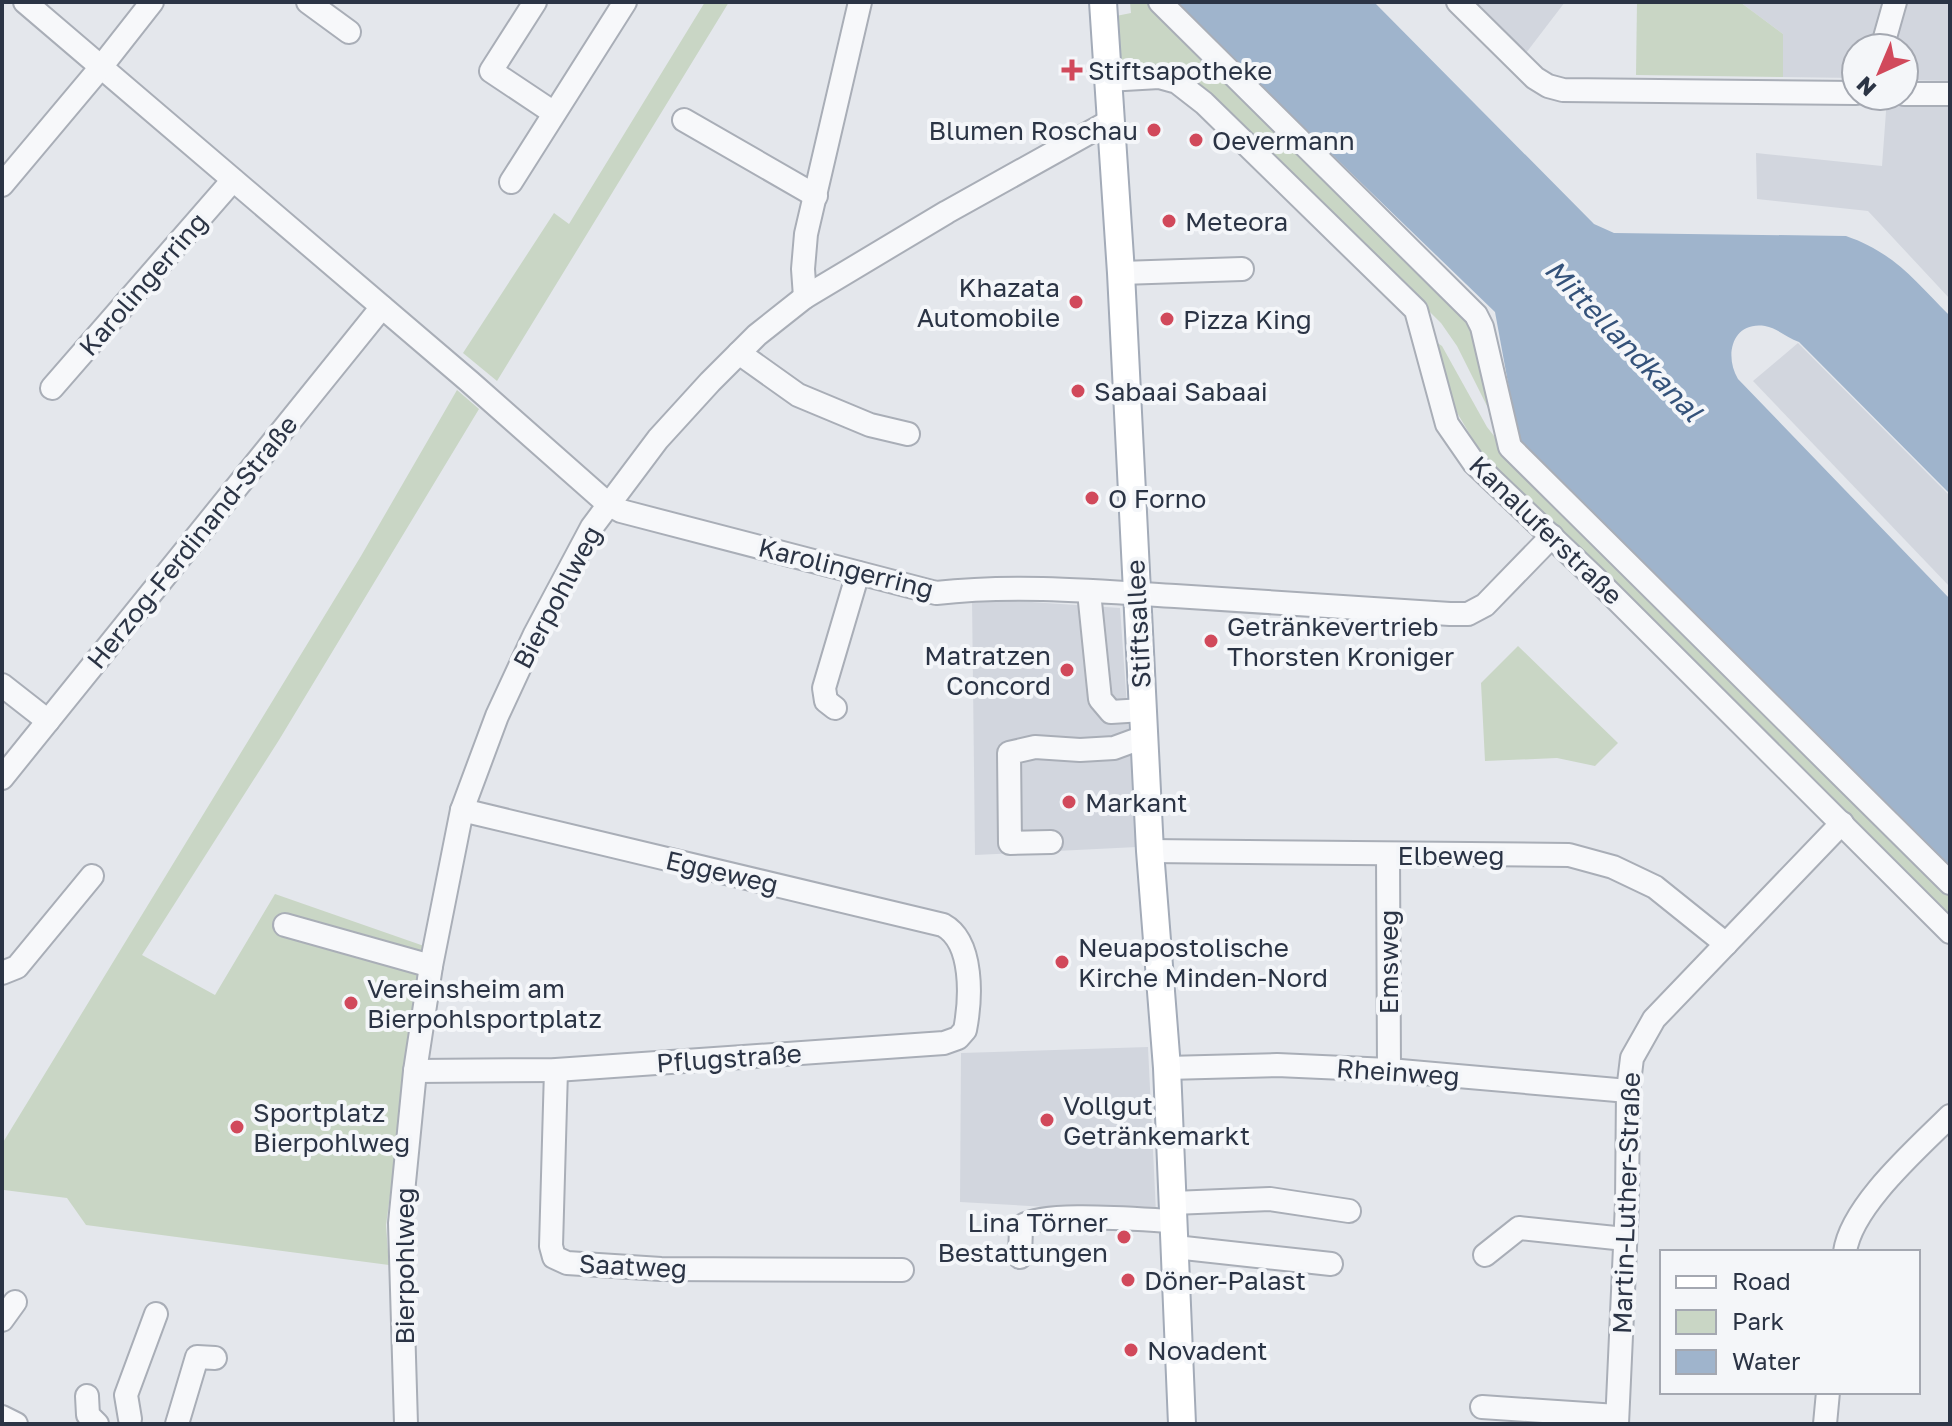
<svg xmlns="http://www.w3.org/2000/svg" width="1952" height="1426" font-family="'Golos Text',sans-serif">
	<rect width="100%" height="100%" fill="#e4e7ec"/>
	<g fill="#d2d6de">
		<polygon points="1475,2 1565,2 1526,53"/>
		<polygon points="1740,2 1950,2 1950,81 1904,80 1904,48 1856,48 1856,78 1783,77 1783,34"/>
		<polygon points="1887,98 1950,101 1950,299 1868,211 1757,199 1756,153 1882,166"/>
		<polygon points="1798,343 1950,496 1950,587 1753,381"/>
		<polygon points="972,598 1120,608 1137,847 975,855"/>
		<polygon points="1148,1047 1156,1213 960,1202 961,1053"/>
	</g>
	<g fill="#c9d6c5">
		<polygon points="705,2 729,2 497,381 463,353 554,213 569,224"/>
		<polygon points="1130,2 1151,2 1470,315 1494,420 1457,346 1441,323 1198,82 1180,71 1137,70 1122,63 1116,44 1116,16 1131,13"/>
		<polygon points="1637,2 1740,2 1783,34 1783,77 1636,75"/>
		<polygon points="1432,339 1442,346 1487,427 1505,450 1950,892 1950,919 1481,453 1453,406"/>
		<polygon points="457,390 479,409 279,740 142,955 215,995 275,894 424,946 386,1225 389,1265 86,1225 67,1198 4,1190 2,1193 2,1144 361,556"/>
		<polygon points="1518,646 1618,743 1595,766 1557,758 1485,761 1481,683"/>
	</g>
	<path fill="#9fb4cc" d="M1174,2H1374L1594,224L1614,233L1846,236C1895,253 1915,281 1950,316V494L1799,342C1787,338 1777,328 1765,326C1732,321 1724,356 1738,379L1950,599V876L1520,448L1495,312Z"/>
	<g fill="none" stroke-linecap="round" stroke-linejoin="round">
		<g stroke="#a9aeb7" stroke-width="26">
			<g id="minor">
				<path d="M25,2L470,382L608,504L621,511L936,593C1014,584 1096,591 1175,596C1266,602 1358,608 1450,614H1468L1485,605L1552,536"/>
				<polyline points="308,2 349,32"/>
				<polyline points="535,2 491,71 554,113"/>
				<polyline points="1160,2 1476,315 1482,327 1510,447 1950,883"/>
				<polyline points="1458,2 1535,78 1548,86 1563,90 1856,93"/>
				<polyline points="1882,48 1895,2"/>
				<polyline points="1107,80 1159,77 1177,82 1204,103 1416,310 1447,424 1474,463 1595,578 1950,932"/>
				<polyline points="1904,94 1950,94"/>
				<polyline points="684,120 816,196"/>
				<polyline points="511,182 625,2"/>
				<polyline points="2,185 101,67 152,2"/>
				<polyline points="1121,273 1242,269"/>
				<polyline points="805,297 803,269 806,234 860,2"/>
				<polyline points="739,353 798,395 870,425 908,434"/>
				<polyline points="52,388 233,180"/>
				<polyline points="1089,592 1100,699 1111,712 1143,710"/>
				<polyline points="2,685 48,721"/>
				<polyline points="835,708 826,701 824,688 858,573"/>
				<polyline points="2,778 382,307"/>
				<polyline points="1051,842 1010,843 1009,753 1035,747 1080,750 1114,748 1144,737"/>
				<polyline points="1150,851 1569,855 1613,867 1655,887 1726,944"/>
				<polyline points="1388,854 1389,1070"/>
				<polyline points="285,925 431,966"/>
				<polyline points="2,973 17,967 92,876"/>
				<polyline points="1167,1068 1277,1065 1389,1070 1628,1091"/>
				<polyline points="556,1070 551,1246 554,1257 567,1263 661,1269 902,1270"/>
				<path d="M415,1071L556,1070L944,1043L958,1038L965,1030C971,999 974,942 943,925L462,810"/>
				<polyline points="1173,1203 1270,1199 1349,1211"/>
				<polyline points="1175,1247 1331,1264"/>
				<path d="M1845,1252C1851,1206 1918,1148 1950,1116"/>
				<polyline points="1485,1255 1519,1228 1625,1239"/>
				<path d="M1020,1257L1021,1227C1038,1210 1146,1220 1174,1221"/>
				<polyline points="2,1320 15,1302"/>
				<polyline points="87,1396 88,1415 97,1424"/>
				<polyline points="1482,1407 1617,1416"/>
				<polyline points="2,1417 16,1424"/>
				<polyline points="130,1419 126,1395 156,1314"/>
				<polyline points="177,1424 197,1357 215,1358"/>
				<polyline points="406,1424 400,1223 415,1071 431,966 462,810 497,716 535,634 592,527 658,439 710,382 757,335 805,297 947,212 1112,120"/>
				<polyline points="1617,1424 1627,1203 1628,1091 1632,1058 1654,1019 1842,823"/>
				<polyline points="1825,1424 1828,1392"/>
			</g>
		</g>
		<g stroke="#a3abb8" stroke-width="30">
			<polyline id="major" points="1103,2 1121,273 1150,851 1167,1068 1182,1424"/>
		</g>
		<use href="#minor" stroke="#f7f8fa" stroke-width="22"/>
		<use href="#major" stroke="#fff" stroke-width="26"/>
	</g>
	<g fill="#d1495b" stroke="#f4f6f9" stroke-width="3">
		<path d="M1068 58h8v8h8v8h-8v8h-8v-8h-8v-8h8z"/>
		<circle cx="1154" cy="130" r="8"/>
		<circle cx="1196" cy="140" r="8"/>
		<circle cx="1169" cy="221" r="8"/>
		<circle cx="1076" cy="302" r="8"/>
		<circle cx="1167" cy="319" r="8"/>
		<circle cx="1078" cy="391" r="8"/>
		<circle cx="1092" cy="498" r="8"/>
		<circle cx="1211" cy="641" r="8"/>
		<circle cx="1067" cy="670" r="8"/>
		<circle cx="1069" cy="802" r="8"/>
		<circle cx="1062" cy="962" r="8"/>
		<circle cx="351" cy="1003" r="8"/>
		<circle cx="1047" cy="1120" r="8"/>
		<circle cx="237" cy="1127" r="8"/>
		<circle cx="1124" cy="1237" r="8"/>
		<circle cx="1128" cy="1280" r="8"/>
		<circle cx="1131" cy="1350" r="8"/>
	</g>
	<g text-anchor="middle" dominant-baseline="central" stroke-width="8" stroke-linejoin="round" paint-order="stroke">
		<g font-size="26" fill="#2b3445" stroke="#f4f6f9" text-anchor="start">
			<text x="1088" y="70">Stiftsapotheke</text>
			<text x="1138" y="130" text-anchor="end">Blumen Roschau</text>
			<text x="1212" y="140">Oevermann</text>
			<text x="1185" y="221">Meteora</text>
			<text x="1060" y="287" text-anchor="end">Khazata<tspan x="1060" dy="30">Automobile</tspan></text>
			<text x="1183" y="319">Pizza King</text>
			<text x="1094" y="391">Sabaai Sabaai</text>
			<text x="1108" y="498">O Forno</text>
			<text x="1227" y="626">Getränkevertrieb<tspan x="1227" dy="30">Thorsten Kroniger</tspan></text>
			<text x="1051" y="655" text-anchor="end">Matratzen<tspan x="1051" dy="30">Concord</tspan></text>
			<text x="1085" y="802">Markant</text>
			<text x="1078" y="947">Neuapostolische<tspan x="1078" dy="30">Kirche Minden-Nord</tspan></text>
			<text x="367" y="988">Vereinsheim am<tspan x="367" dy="30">Bierpohlsportplatz</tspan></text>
			<text x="1063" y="1105">Vollgut<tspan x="1063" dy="30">Getränkemarkt</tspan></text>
			<text x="253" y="1112">Sportplatz<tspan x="253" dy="30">Bierpohlweg</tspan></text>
			<text x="1108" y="1222" text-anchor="end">Lina Törner<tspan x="1108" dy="30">Bestattungen</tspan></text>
			<text x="1144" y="1280">Döner-Palast</text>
			<text x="1147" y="1350">Novadent</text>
		</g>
		<g font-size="26" fill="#2b3445" stroke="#f4f6f9">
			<text transform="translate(143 284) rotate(-49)">Karolingerring</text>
			<text transform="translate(1546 530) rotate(44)">Kanaluferstraße</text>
			<text transform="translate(192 542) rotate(-51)">Herzog-Ferdinand-Straße</text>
			<text transform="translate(846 568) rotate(14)">Karolingerring</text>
			<text transform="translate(557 597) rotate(-62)">Bierpohlweg</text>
			<text transform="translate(1138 624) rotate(-93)">Stiftsallee</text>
			<text x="1451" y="855">Elbeweg</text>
			<text transform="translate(722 872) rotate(13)">Eggeweg</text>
			<text transform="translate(1388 962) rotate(-90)">Emsweg</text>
			<text transform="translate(729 1058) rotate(-4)">Pflugstraße</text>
			<text transform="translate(1398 1072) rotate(4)">Rheinweg</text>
			<text transform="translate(1626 1203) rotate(-88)">Martin-Luther-Straße</text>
			<text transform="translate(404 1266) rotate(-90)">Bierpohlweg</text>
			<text transform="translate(633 1266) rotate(3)">Saatweg</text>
		</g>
		<g font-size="28" font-style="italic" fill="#34527a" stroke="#f4f6f9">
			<text transform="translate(1624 340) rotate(46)">Mittellandkanal</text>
		</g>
	</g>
	<rect width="1952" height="1426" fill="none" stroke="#2b3445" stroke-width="8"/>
	<rect x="1660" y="1250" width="260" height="144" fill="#f4f6f9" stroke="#a4a8b1" stroke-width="2"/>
	<rect x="1676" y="1276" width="40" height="12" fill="#ffffff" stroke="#a4a8b1" stroke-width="2"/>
	<text x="1732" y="1290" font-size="24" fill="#2b3445">Road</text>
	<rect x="1676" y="1310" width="40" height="24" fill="#c9d6c5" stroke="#a4a8b1" stroke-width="2"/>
	<text x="1732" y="1330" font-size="24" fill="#2b3445">Park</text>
	<rect x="1676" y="1350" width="40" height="24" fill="#9fb4cc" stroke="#a4a8b1" stroke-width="2"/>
	<text x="1732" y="1370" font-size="24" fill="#2b3445">Water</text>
	<g transform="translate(1880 72) rotate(224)"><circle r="38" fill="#f4f6f9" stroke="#a4a8b1" stroke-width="2"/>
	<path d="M0-6L14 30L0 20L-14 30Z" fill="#d1495b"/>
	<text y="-12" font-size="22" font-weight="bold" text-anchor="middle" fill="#2b3445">N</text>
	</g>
</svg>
